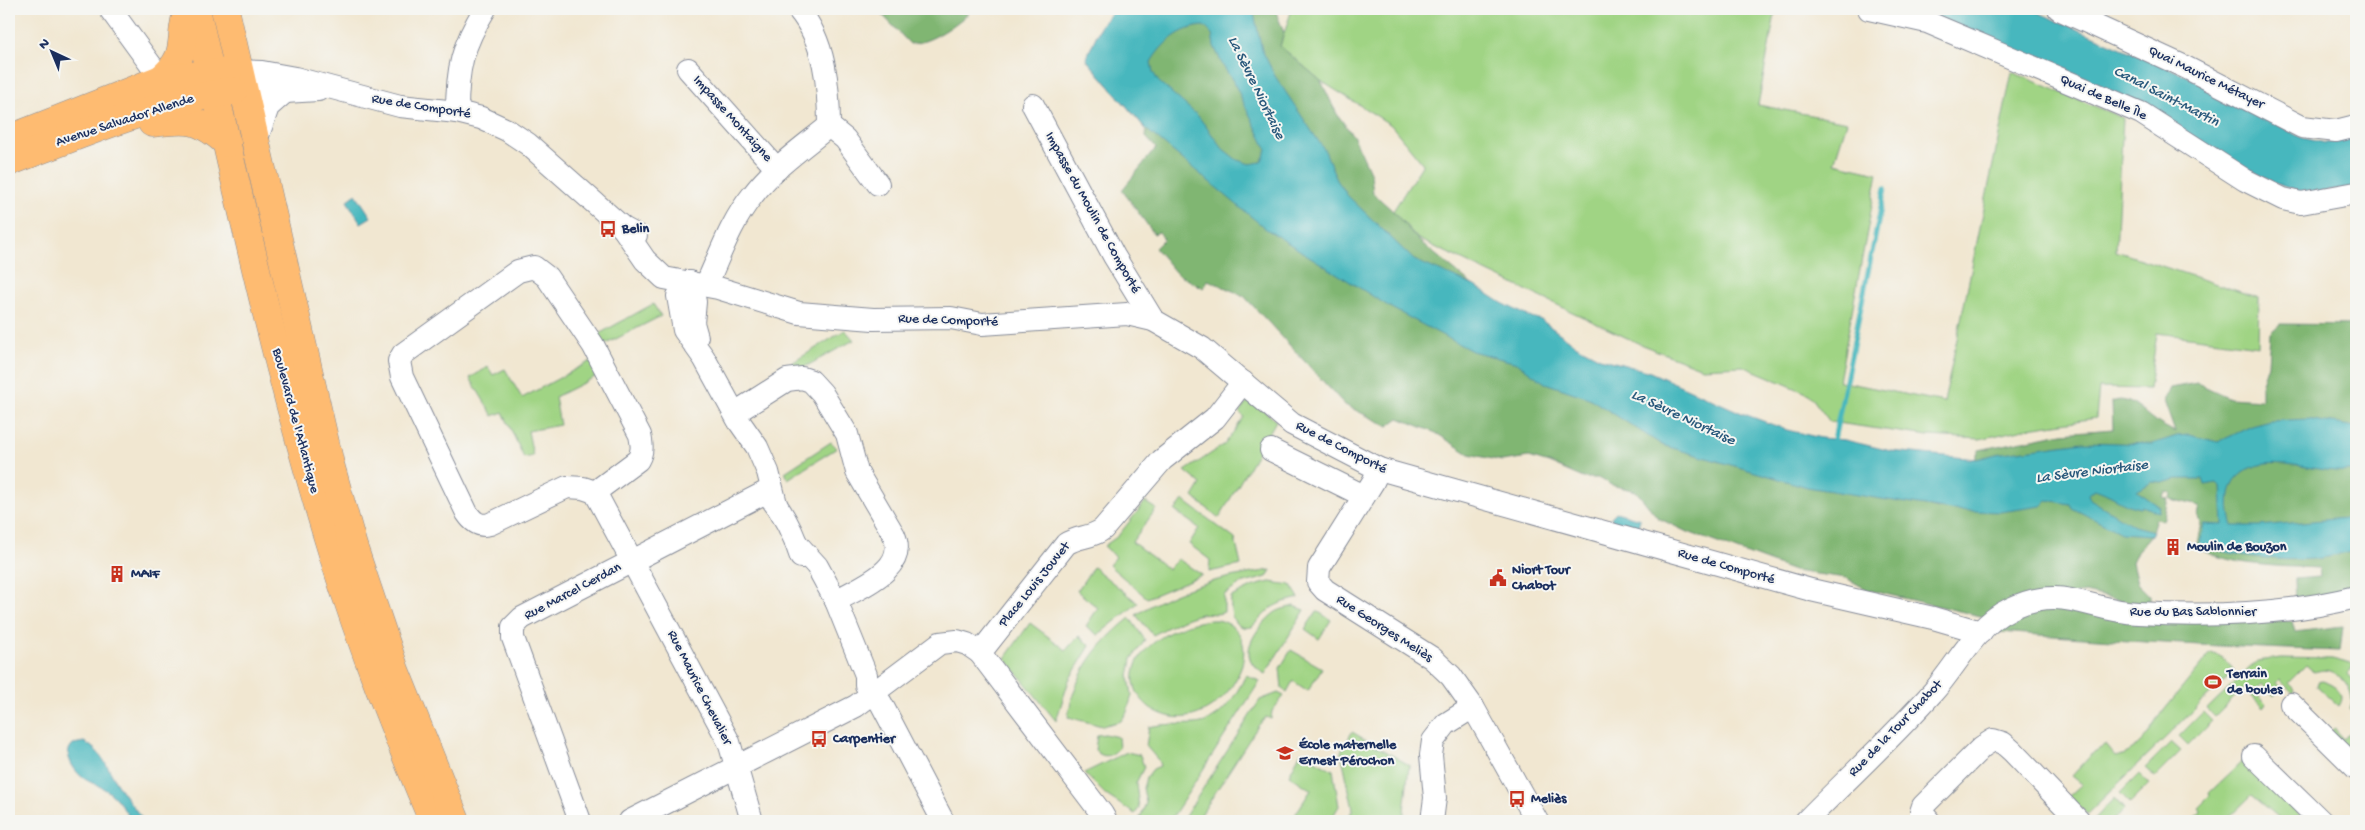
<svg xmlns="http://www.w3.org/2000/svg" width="2365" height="830" font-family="'Gochi Hand',sans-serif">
	<rect width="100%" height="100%" fill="#f6f6f2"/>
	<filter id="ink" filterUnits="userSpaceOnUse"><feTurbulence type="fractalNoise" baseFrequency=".02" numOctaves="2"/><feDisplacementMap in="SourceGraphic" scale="10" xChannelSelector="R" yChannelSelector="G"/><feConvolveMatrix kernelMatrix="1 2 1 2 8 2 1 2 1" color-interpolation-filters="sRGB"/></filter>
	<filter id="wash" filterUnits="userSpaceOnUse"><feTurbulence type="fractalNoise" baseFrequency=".0096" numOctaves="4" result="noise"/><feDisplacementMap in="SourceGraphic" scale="20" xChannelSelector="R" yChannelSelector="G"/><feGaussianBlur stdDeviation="1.12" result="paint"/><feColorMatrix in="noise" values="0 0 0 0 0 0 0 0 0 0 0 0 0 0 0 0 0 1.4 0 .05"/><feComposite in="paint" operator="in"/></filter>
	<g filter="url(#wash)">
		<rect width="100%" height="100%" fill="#f1e7d1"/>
		<g fill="#a0d484" stroke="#5e8271">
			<polygon points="1292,9 1776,9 1758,105 1847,122 1834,163 1878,173 1839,381 1944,402 2012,72 2123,118 2116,251 2259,298 2258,346 2157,333 2149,389 2099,388 2096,418 2029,428 1980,439 1928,436 1830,422 1809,394 1743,366 1702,368 1642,345 1418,239 1393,211 1423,164 1391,125 1321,81 1280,46"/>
			<polygon points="653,304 661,316 604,345 597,335"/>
			<polygon points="845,330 854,340 792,374 787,366"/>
			<polygon points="591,361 599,375 555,397 560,425 528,431 533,456 524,458 503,412 493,416 470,378 488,367 493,375 505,369 522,398"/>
			<polygon points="1250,398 1276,421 1219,518 1193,497 1201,484 1185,471 1225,444 1244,417 1239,412"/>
			<polygon points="831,442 837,448 788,479 785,472"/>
			<polygon points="1183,500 1235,539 1241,565 1209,572 1210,560 1189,544 1199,528 1175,511"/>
			<polygon points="1145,502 1156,509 1132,542 1168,569 1178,559 1202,575 1147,598 1112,568 1109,565 1116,557 1104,546 1118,536"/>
			<polygon points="1093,567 1138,603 1098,635 1086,626 1098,608 1077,591"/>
			<path d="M1271,570L1267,577L1241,584L1224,595V612C1217,616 1208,612 1201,614C1183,618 1169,627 1153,635L1136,615C1179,586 1220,578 1271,570Z"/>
			<path d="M1270,582L1291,585L1299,598L1284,602L1271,608L1252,627C1231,631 1230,612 1231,597L1254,586Z"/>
			<path d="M1294,606L1305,610L1265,674C1261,671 1256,668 1253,664C1240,648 1261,624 1273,614C1279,609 1287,608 1294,606Z"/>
			<polygon points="1317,611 1331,620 1319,639 1305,629"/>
			<path d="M1130,618L1145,640L1132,659L1129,677L1132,695L1127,712L1121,721L1102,726L1068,717C1074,675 1097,644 1130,618Z"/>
			<path d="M1218,620C1279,635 1220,738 1162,714C1151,710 1142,702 1137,692C1118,650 1185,618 1218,620Z"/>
			<polygon points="1030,623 1066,650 1079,636 1090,646 1069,680 1056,721 1005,658"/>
			<polygon points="1291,650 1322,668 1308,691 1293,681 1287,692 1282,688 1280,668"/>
			<path d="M2211,653L2220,656L2235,670L2087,814L2069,796L2082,784L2072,776L2094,752L2106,745L2116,757C2135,753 2148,737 2156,720Z"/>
			<path d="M2281,658L2332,659L2355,665L2347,674L2356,684V716L2350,709C2357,695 2344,675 2330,671C2325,669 2318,671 2314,672L2306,665L2288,683L2295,690L2293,693L2280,680L2277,683L2282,688L2274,696L2262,684L2254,692L2266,704L2263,708L2244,688L2215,717L2207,709L2257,661Z"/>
			<path d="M1246,675L1260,681L1170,821H1146L1140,818L1146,803L1143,788L1146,778L1153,769L1160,766L1158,760L1146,746L1149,727C1165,723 1179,725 1195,724C1221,722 1236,695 1246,675Z"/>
			<path d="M2322,681C2334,684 2348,693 2339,706L2317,686L2318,682Z"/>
			<polygon points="1278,693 1284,696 1272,711 1271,719 1266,717 1258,726 1197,821 1182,821 1260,700"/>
			<polygon points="2203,712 2212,721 2188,745 2179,736"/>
			<polygon points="2356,725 2356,755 2331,731 2334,728 2343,738"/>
			<polygon points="1352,732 1409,765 1403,821 1346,821 1353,809 1341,752"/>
			<path d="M1105,734L1118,737L1119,747C1112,757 1103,759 1095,750L1097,735Z"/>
			<polygon points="2171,742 2181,751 2155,777 2145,768"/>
			<polygon points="1127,752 1140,755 1144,767 1136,783 1139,808 1135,814 1106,795 1084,773"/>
			<polygon points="1301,752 1333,770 1339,806 1330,821 1291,821 1311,790 1289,775"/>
			<polygon points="2248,756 2305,821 2283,821 2252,795 2225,821 2191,821 2201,812 2198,808 2210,796 2209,793"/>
			<polygon points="2139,774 2149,784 2130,803 2120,793"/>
			<polygon points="2114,798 2124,809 2113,821 2093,821"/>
		</g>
		<g fill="#80b672" stroke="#4e7268">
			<path d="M877,9H973C957,24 932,43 910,44Z"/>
			<path d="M1118,9H1275L1284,33L1280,46L1321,81L1337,114L1354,137L1371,174L1373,193L1393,211L1418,240L1552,351L1901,498L1938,509L1947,497L1968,476L1979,450L2062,433L2113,429L2112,402C2130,394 2143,414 2157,422C2163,426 2169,429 2175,432L2164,401L2170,388L2197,383L2230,398L2261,400V385L2268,364L2270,333L2280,324L2356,325V588L2295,603L2294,579L2320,577L2319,568C2277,566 2234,567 2196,547L2201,523L2198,516L2200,506L2170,499L2171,493L2165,491L2163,497L2168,499L2163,521L2156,519L2151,535L2137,551L2132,562L2137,583L2150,596V607L2085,592L1985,617L1868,590L1846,578L1794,571L1685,531L1658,518L1636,491L1611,485L1601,478H1583L1549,463L1529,457L1502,461L1469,454L1436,433L1399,418L1388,426L1345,405L1244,296L1208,280L1203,288L1176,273L1155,248L1164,239L1159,232L1154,234L1122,190L1156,148L1146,137V129L1086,59Z"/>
			<path d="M2044,605L2246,620L2292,621L2295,632L2343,626L2340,651C2227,647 2113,641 2000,632L1996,626Z"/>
		</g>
		<g fill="#47b7be" stroke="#31738e" fill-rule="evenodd">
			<path d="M1115,9H1253L1262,50L1275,76L1325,151L1337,180L1348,196L1414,260L1477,287L1502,303L1528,316L1541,320L1577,346L1600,358L1650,372L1744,414L1787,430L1821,438L1845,440L1891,451L1977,459L1996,454L2083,442L2152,444L2177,436L2189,435L2218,442L2252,426L2271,421L2307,419L2356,427V470C2320,478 2267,446 2237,478C2227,490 2228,511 2233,526H2259L2356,517V551C2343,553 2328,558 2314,559C2277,562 2235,555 2199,546L2204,524L2223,525L2221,487L2217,483L2205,485L2203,479H2177L2162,483L2152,482L2137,491L2160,507L2159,512L2142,506L2140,508C2122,505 2110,493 2094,489L2088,494L2090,499L2134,526L2153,531L2151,535L2121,533L2072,508L2070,504L2047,500L2041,506L2000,512L1950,510L1913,504L1807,487L1662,445L1589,398L1545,383L1517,363L1472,351L1393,309L1266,229L1146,129L1086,59L1101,25ZM1204,26L1212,34L1214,46L1223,66L1233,81L1267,150L1261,162L1250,164L1237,160L1223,149L1198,116L1158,81L1153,72L1151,62C1163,42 1181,27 1204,26Z"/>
			<polygon points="1901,9 2030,9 2185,75 2303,138 2326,143 2356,137 2356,188 2304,194 2274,183 2140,107"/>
			<polygon points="356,194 371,217 361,223 347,201"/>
			<polygon points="1616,512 1640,519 1637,530 1613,523 1611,517"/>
			<path d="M84,742C103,751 108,770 119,787C127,799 136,810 144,821H131C125,811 119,800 110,793C95,781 83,784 72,765C68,757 66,751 73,744Z"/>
		</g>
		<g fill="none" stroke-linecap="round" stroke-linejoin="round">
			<polyline stroke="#47b7be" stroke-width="5" points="1833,445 1885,188"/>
		</g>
	</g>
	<g filter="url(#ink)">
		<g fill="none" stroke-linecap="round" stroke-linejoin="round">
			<g stroke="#868b98" stroke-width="24">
				<g id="minor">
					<polyline points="110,9 161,79"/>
					<polyline points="1869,9 1927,22 2141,113 2245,180 2283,199 2301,203 2356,193"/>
					<polyline points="2059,9 2185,67 2302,127 2336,131 2356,126"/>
					<polyline points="688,69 777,169"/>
					<polyline points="239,71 262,72 295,78 400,106 457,112 481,118 507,130 528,144 623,228 636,235"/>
					<polyline points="244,90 285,92 318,90"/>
					<polyline points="1033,105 1114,256 1153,320"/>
					<path d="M457,112C457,69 462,46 485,9"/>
					<polyline points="829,126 845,139 878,184"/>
					<polyline points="256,141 268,107 285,92"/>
					<polyline points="623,228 645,260 664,278 718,288 799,313 873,319 951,318 982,324 1127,314 1153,320 1202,348 1292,424 1379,469 1811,590 1933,618 1981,632"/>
					<polyline points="690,282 678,296 684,330 704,358 738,420 757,447 768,472 776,504"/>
					<polyline points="690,282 695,302 693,323 697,337"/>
					<path d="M706,285C720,255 731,222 752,196C773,168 802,148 829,126C829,86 825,41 798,9"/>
					<path d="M735,413L787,380L802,378L811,381L822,393L847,434L857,472L894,535C909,570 859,587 836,601"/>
					<polyline points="1271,450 1364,496"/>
					<polyline points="1379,469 1373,482 1319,568 1318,582 1325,590 1432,658 1451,676 1473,707 1537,821"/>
					<path d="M595,492L638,460C643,451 642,445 640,435L593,345L547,277L534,267L518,271L403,354L399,361L402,377L467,513C473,522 480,527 490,524L567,487L583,488L595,492L729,742L752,821"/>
					<path d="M767,493C782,511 794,534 801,557"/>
					<polyline points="796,543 817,566 836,601 866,675 866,685 881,703 943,821"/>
					<polyline points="980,653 1102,814 1106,821"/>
					<polyline points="2291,704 2356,768"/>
					<polyline points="2254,756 2321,821"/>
					<polyline points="580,821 513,638 513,627 522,618 766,492"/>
					<path d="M630,821L856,706L940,643L957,641L967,644L980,653L1066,544C1078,536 1092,538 1103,529L1162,460L1215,418L1243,382"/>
					<polyline points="1432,821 1435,798 1431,755 1433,741 1446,724 1473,707"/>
					<path d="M1806,821C1848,778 1893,737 1933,692C1957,665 1976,625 2010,609C2063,583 2088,611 2138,613C2211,617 2285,615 2356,597"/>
					<polyline points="1929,821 1921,812 1923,806 1982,747 1993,740 2003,743 2012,751 2079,821"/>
				</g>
			</g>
			<g stroke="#868b98" stroke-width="29">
				<g id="major">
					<path d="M196,9C238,193 278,378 334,558C362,648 397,735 433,821"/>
					<polyline points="225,9 330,464 353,546 395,670 456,821"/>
					<path d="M161,79C191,54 177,41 188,9"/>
					<path d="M152,123C189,119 197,117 227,143"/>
					<polyline points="9,139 161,79 228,72"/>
					<path d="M9,162C82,134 156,102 233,91"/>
				</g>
			</g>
			<use href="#minor" stroke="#fff" stroke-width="22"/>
			<use href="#major" stroke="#febb71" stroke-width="28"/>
		</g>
	</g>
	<defs>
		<g id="bus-bare" transform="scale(1.35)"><path d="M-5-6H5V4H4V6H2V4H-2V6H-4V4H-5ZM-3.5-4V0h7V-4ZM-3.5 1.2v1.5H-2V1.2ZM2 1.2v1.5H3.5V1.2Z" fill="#c8321e" stroke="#f6f6f2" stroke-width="2.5" paint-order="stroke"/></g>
		<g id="building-bare" transform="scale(1.35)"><path d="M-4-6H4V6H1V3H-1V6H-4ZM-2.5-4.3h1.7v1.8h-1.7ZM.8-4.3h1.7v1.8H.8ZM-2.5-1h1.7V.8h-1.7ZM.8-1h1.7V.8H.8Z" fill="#c8321e" stroke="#f6f6f2" stroke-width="2.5" paint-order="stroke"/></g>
		<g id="civic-bare" transform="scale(1.35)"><path d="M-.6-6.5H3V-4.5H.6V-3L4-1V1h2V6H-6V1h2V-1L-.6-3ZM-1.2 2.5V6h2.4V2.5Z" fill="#c8321e" stroke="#f6f6f2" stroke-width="2.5" paint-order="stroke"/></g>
		<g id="stadium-bare" transform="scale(1.35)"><path d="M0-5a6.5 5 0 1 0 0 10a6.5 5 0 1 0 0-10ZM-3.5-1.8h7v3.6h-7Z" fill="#c8321e" stroke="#f6f6f2" stroke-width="2.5" paint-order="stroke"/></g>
		<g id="school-bare" transform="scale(1.35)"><path d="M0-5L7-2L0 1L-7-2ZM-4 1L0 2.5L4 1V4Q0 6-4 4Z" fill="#c8321e" stroke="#f6f6f2" stroke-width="2.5" paint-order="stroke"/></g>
	</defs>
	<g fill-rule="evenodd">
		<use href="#bus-bare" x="608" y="229"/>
		<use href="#building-bare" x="2173" y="547"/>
		<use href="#building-bare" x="117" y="574"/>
		<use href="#civic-bare" x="1498" y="578"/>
		<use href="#stadium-bare" x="2213" y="682"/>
		<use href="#bus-bare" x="819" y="739"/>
		<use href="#school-bare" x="1285" y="753"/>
		<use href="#bus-bare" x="1517" y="799"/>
	</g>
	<g text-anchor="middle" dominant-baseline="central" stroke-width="4" stroke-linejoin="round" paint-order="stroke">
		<g font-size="14" fill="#1b2f5e" stroke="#f6f6f2">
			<text transform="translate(2206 78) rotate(26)">Quai Maurice Métayer</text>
			<text transform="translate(2103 98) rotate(24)">Quai de Belle Île</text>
			<text transform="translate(421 107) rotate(9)">Rue de Comporté</text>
			<text transform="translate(732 119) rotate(48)">Impasse Montaigne</text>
			<text transform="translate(125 121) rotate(-18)">Avenue Salvador Allende</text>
			<text transform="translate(1092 213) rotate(61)">Impasse du Moulin de Comporté</text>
			<text transform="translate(948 321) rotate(2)">Rue de Comporté</text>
			<text transform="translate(295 421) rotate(75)">Boulevard de l'Atlantique</text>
			<text transform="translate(1341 448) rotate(27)">Rue de Comporté</text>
			<text transform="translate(1726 567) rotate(16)">Rue de Comporté</text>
			<text transform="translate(1035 585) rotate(-51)">Place Louis Jouvet</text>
			<text transform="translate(573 592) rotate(-28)">Rue Marcel Cerdan</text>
			<text x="2193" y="612">Rue du Bas Sablonnier</text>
			<text transform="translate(1384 629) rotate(33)">Rue Georges Meliès</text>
			<text transform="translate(699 688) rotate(63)">Rue Maurice Chevalier</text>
			<text transform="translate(1896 729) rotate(-46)">Rue de la Tour Chabot</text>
		</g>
		<g font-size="14" font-weight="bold" fill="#1b2f5e" stroke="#f6f6f2" text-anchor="start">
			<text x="622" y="229">Belin</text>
			<text x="2187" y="547">Moulin de Bouzon</text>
			<text x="1512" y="570">Niort Tour<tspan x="1512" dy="16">Chabot</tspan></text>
			<text x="131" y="574">MAIF</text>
			<text x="2227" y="674">Terrain<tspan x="2227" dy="16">de boules</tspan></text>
			<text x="833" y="739">Carpentier</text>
			<text x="1299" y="745">École maternelle<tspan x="1299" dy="16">Ernest Pérochon</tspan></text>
			<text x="1531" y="799">Meliès</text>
		</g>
		<g font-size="15" font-style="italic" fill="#28587b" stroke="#f6f6f2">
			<text transform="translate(1256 88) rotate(64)">La Sèvre Niortaise</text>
			<text transform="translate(2166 97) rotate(27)">Canal Saint-Martin</text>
			<text transform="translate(1683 418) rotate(25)">La Sèvre Niortaise</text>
			<text transform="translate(2092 472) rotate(-7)">La Sèvre Niortaise</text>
		</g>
	</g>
	<rect width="2365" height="830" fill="none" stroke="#f6f6f2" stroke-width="30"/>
	<g transform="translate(52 52) rotate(316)" stroke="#f6f6f2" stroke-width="4" paint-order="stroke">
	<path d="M0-4L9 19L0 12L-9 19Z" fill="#1b2f5e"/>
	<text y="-8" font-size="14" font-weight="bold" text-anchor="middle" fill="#1b2f5e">N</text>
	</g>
</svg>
